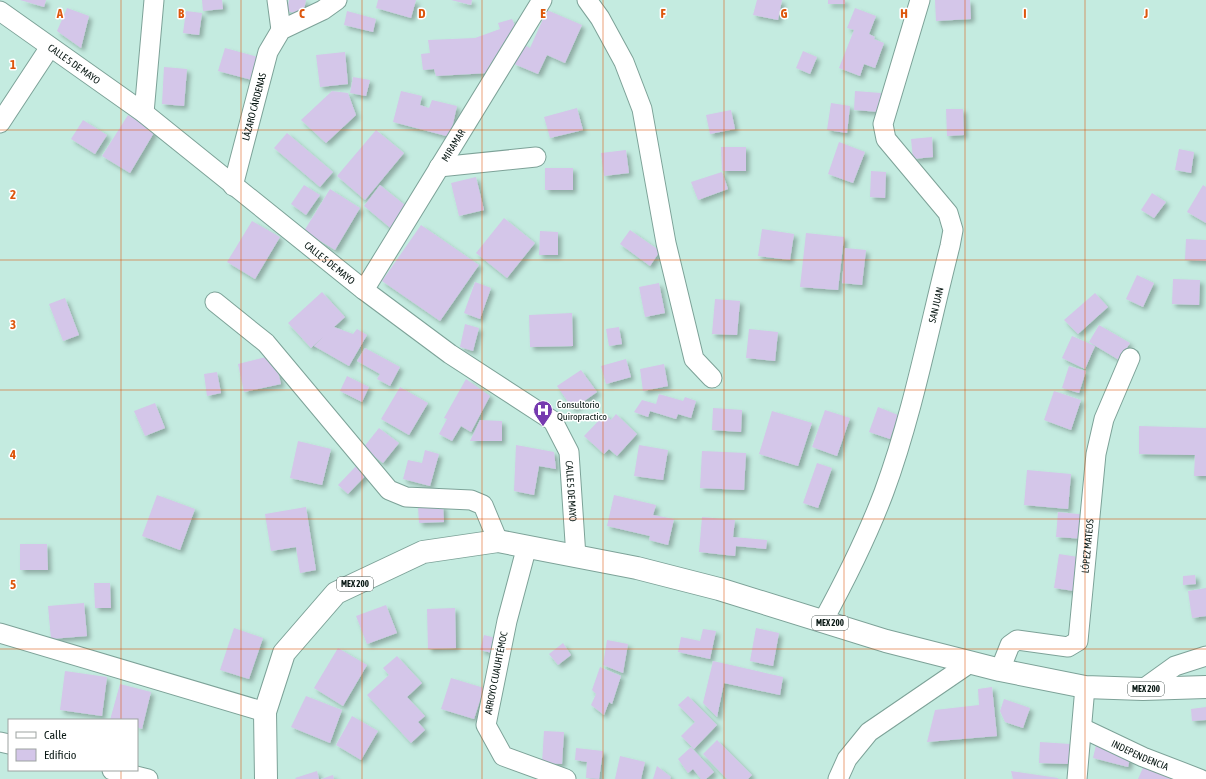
<svg xmlns="http://www.w3.org/2000/svg" width="1206" height="779" font-family="'Asap Condensed',sans-serif">
	<defs>
		<filter id="shadow"><feDropShadow dx="3.5" dy="3.5" stdDeviation="2" flood-color="#0004"/></filter>
	</defs>
	<rect width="100%" height="100%" fill="#c4ebe0"/>
	<g fill="#d4c6e9" filter="url(#shadow)">
		<polygon points="20,0 46,0 44,7"/>
		<polygon points="202,0 222,0 223,9 203,11"/>
		<polygon points="289,0 306,0 303,15 287,11"/>
		<polygon points="378,0 416,0 411,18 376,8"/>
		<polygon points="451,0 472,0 471,5"/>
		<polygon points="757,0 782,0 778,20 753,15"/>
		<rect x="828" y="0" width="17" height="4"/>
		<polygon points="935,0 970,0 971,19 936,21"/>
		<polygon points="67,8 89,16 81,48 57,31"/>
		<polygon points="855,8 876,16 869,34 875,37 874,39 884,43 875,68 864,64 860,76 839,68 854,30 847,28"/>
		<polygon points="547,10 582,25 565,63 547,55 538,74 514,64 522,44 530,48"/>
		<polygon points="186,11 202,13 199,35 183,33"/>
		<polygon points="347,11 376,19 373,32 344,25"/>
		<polygon points="512,19 519,35 489,73 436,76 434,69 423,70 421,54 430,53 428,40 475,38 500,29 498,23"/>
		<polygon points="225,48 258,57 252,80 218,71"/>
		<polygon points="803,51 817,57 810,74 796,68"/>
		<polygon points="345,52 348,84 320,87 316,55"/>
		<polygon points="164,67 187,69 184,106 162,104"/>
		<polygon points="353,77 370,80 366,96 350,93"/>
		<polygon points="332,91 348,93 356,115 326,143 301,120"/>
		<polygon points="401,91 422,96 420,105 429,108 432,100 457,106 450,137 393,122"/>
		<polygon points="855,91 881,93 880,112 854,110"/>
		<polygon points="831,103 850,106 847,133 827,130"/>
		<polygon points="577,108 583,130 550,138 544,117"/>
		<polygon points="946,109 963,109 964,135 947,136"/>
		<polygon points="731,110 735,129 710,134 706,115"/>
		<polygon points="128,115 155,131 130,173 102,156"/>
		<polygon points="83,120 107,135 95,154 71,139"/>
		<polygon points="376,130 404,153 365,200 337,176"/>
		<polygon points="287,133 333,172 320,187 274,148"/>
		<polygon points="932,137 933,157 913,159 911,139"/>
		<polygon points="839,142 865,152 853,183 828,174"/>
		<polygon points="721,147 746,147 746,171 722,171"/>
		<polygon points="1179,149 1194,152 1191,173 1175,170"/>
		<polygon points="626,150 629,173 604,176 601,153"/>
		<rect x="545" y="168" width="28" height="22"/>
		<polygon points="871,171 886,172 885,198 870,197"/>
		<polygon points="722,172 728,189 698,200 691,182"/>
		<polygon points="476,177 484,210 459,216 451,183"/>
		<polygon points="304,185 320,195 306,215 291,204"/>
		<polygon points="380,185 411,210 394,231 364,206"/>
		<polygon points="1203,185 1206,187 1206,223 1187,212"/>
		<polygon points="330,189 360,208 335,250 304,231"/>
		<polygon points="1152,193 1166,202 1154,218 1141,210"/>
		<polygon points="504,218 535,243 507,278 476,253"/>
		<polygon points="252,221 280,237 255,279 227,262"/>
		<polygon points="421,225 479,265 440,321 382,281"/>
		<polygon points="762,229 794,234 790,260 758,256"/>
		<polygon points="630,230 660,251 650,266 620,244"/>
		<polygon points="540,231 558,232 558,255 539,255"/>
		<polygon points="806,233 844,237 838,290 800,287"/>
		<polygon points="1186,239 1206,240 1206,261 1185,260"/>
		<polygon points="845,248 866,250 862,285 842,283"/>
		<polygon points="1137,275 1154,283 1143,307 1126,299"/>
		<polygon points="1173,279 1200,280 1199,305 1172,304"/>
		<polygon points="475,282 491,288 480,319 464,313"/>
		<polygon points="659,283 665,313 645,317 639,287"/>
		<polygon points="322,292 345,317 334,327 353,334 357,329 367,335 349,366 314,346 323,337 311,348 288,323"/>
		<polygon points="1095,293 1108,307 1078,334 1064,320"/>
		<polygon points="65,298 79,335 63,341 49,304"/>
		<polygon points="715,299 740,301 737,335 712,334"/>
		<polygon points="572,313 573,346 530,347 529,315"/>
		<polygon points="465,324 479,328 473,351 460,347"/>
		<polygon points="1099,325 1130,343 1119,360 1089,342"/>
		<polygon points="619,327 622,344 609,346 606,329"/>
		<polygon points="749,329 778,332 775,361 746,358"/>
		<polygon points="1072,336 1095,346 1085,369 1062,358"/>
		<polygon points="365,348 400,367 390,386 377,379 380,374 357,361"/>
		<polygon points="274,355 281,384 244,392 238,364"/>
		<polygon points="626,359 631,377 606,384 601,366"/>
		<polygon points="664,364 668,386 643,391 640,369"/>
		<polygon points="1069,366 1086,371 1079,393 1062,388"/>
		<polygon points="581,370 597,392 573,409 557,386"/>
		<polygon points="217,372 221,393 207,396 204,374"/>
		<polygon points="347,376 369,387 362,402 340,391"/>
		<polygon points="466,379 490,396 471,432 461,426 452,441 439,434 447,419 444,418"/>
		<polygon points="400,387 428,403 409,435 381,419"/>
		<polygon points="1054,391 1081,400 1071,430 1044,420"/>
		<polygon points="659,394 683,401 685,397 696,401 691,418 678,414 676,419 650,411 648,417 634,412 642,400 656,404"/>
		<polygon points="155,403 165,428 145,436 134,411"/>
		<polygon points="878,407 898,415 890,439 869,432"/>
		<polygon points="713,408 742,410 741,432 712,430"/>
		<polygon points="825,410 850,418 837,456 812,447"/>
		<polygon points="772,411 812,423 798,466 759,454"/>
		<polygon points="605,414 611,420 616,414 637,434 617,456 609,449 604,454 584,436"/>
		<polygon points="480,420 502,421 502,441 470,441"/>
		<polygon points="1139,426 1206,428 1206,476 1194,476 1195,455 1139,454"/>
		<polygon points="379,428 399,443 383,463 363,448"/>
		<polygon points="298,441 331,449 322,485 290,478"/>
		<polygon points="516,445 554,452 556,469 539,466 534,495 514,491"/>
		<polygon points="639,445 668,450 663,480 634,476"/>
		<polygon points="425,450 439,454 430,486 403,479 408,460 422,463"/>
		<polygon points="702,451 746,453 744,490 700,488"/>
		<polygon points="817,463 832,468 818,508 803,503"/>
		<polygon points="358,464 368,473 348,494 338,485"/>
		<polygon points="1027,470 1071,474 1068,509 1024,505"/>
		<polygon points="157,495 195,509 180,550 142,536"/>
		<polygon points="614,495 656,505 653,515 674,519 668,545 649,540 650,536 607,526"/>
		<polygon points="443,505 444,522 419,523 418,507"/>
		<polygon points="306,507 316,570 300,573 296,547 271,551 265,514"/>
		<polygon points="1058,512 1088,515 1086,539 1056,537"/>
		<polygon points="702,517 735,520 733,537 767,540 766,549 736,546 735,556 699,552"/>
		<polygon points="20,544 47,544 48,570 20,570"/>
		<polygon points="1059,554 1085,558 1081,592 1054,588"/>
		<polygon points="1195,575 1196,584 1183,585 1183,576"/>
		<polygon points="94,583 110,583 111,608 95,608"/>
		<polygon points="1206,588 1206,616 1192,618 1188,591"/>
		<polygon points="84,603 87,636 51,639 48,606"/>
		<polygon points="386,605 397,633 367,644 356,616"/>
		<polygon points="455,608 456,648 428,649 427,609"/>
		<polygon points="234,628 263,638 249,679 220,670"/>
		<polygon points="756,628 779,633 773,666 750,661"/>
		<polygon points="703,629 716,631 710,659 678,652 681,637 700,641"/>
		<polygon points="484,635 496,638 492,653 480,650"/>
		<polygon points="607,640 628,644 623,673 603,665"/>
		<polygon points="563,643 571,655 558,665 549,654"/>
		<polygon points="338,648 367,665 343,706 314,688"/>
		<polygon points="397,656 422,683 407,697 425,716 418,722 425,730 411,743 367,695 389,675 383,668"/>
		<polygon points="713,661 783,677 780,695 724,683 717,717 703,703"/>
		<polygon points="600,667 621,676 612,704 609,702 604,715 591,705 596,694 592,690"/>
		<polygon points="65,671 107,677 102,716 60,710"/>
		<polygon points="451,678 484,688 474,719 441,709"/>
		<polygon points="120,684 151,692 142,729 137,727 137,720 110,720"/>
		<polygon points="992,687 997,736 927,742 935,710 979,705 978,689"/>
		<polygon points="306,696 342,710 330,743 291,727"/>
		<polygon points="688,696 717,725 694,749 681,736 695,722 678,705"/>
		<polygon points="1004,699 1030,708 1023,728 1005,722 1000,711"/>
		<polygon points="1206,707 1206,720 1192,721 1191,709"/>
		<polygon points="352,716 378,731 361,760 336,745"/>
		<polygon points="544,731 564,732 562,764 542,763"/>
		<polygon points="717,740 752,775 748,779 727,779 703,754"/>
		<polygon points="1040,742 1070,744 1069,764 1039,763"/>
		<polygon points="1096,745 1131,754 1128,767 1093,758"/>
		<polygon points="691,747 714,772 706,779 701,779 693,769 688,773 678,759"/>
		<polygon points="576,748 603,751 599,779 586,778 587,762 575,760"/>
		<polygon points="620,756 645,762 641,779 615,779"/>
		<polygon points="1146,761 1177,779 1138,779"/>
		<polygon points="657,766 671,777 670,779 653,779"/>
		<polygon points="317,771 319,779 296,779 295,778"/>
		<polygon points="1011,771 1058,778 1058,779 1013,779"/>
		<polygon points="333,775 334,779 321,779"/>
	</g>
	<g fill="none" stroke-linecap="round" stroke-linejoin="round">
		<g stroke="#7da298" stroke-width="21">
			<g id="street">
				<polyline points="277,0 281,30"/>
				<polyline points="587,0 600,18 624,62 642,109 666,243 694,359 712,378"/>
				<path id="s1" d="M0,11L144,113L364,290L450,354L553,421L569,452L576,557"/>
				<polyline points="144,113 154,0"/>
				<polyline points="0,123 50,47"/>
				<polyline points="439,167 536,157"/>
				<path id="s2" d="M233,186L268,52L281,30L323,10L337,0"/>
				<path id="s3" d="M364,290L542,0"/>
				<polyline points="215,302 266,343 389,490 406,497 471,500 483,505 498,541"/>
				<polyline points="527,546 507,621 486,725 503,756 566,779"/>
				<path id="s4" d="M823,621C846,579 867,537 884,492C913,413 929,328 950,246L953,230L948,213L886,139L883,124L920,0"/>
				<polyline points="0,633 265,712"/>
				<path id="s5" d="M1000,670L1010,645L1017,640L1068,647L1078,641L1096,454L1104,419L1130,358"/>
				<polyline points="1143,689 1175,666 1206,656"/>
				<path id="s6" d="M1082,728L1143,757L1200,779"/>
				<polyline points="0,742 9,744"/>
				<polyline points="112,770 148,779"/>
				<polyline points="838,779 847,759 869,732 970,663"/>
				<polyline points="1077,779 1085,687"/>
			</g>
		</g>
		<g stroke="#7da298" stroke-width="24">
			<polyline id="highway" points="266,779 265,712 284,653 336,593 423,552 498,541 637,568 719,589 886,641 1000,670 1085,687 1143,689 1206,687"/>
		</g>
		<use href="#street" stroke="#fff" stroke-width="19"/>
		<use href="#highway" stroke="#fff" stroke-width="22"/>
	</g>
	<path fill="none" stroke="#dd560c" stroke-width="1" stroke-opacity="0.55" d="M121,0V720M241,0V779M362,0V779M482,0V779M603,0V779M724,0V779M844,0V779M965,0V779M1085,0V779M0,130H1206M0,260H1206M0,390H1206M0,519H1206M0,649H1206M121,770V779"/>
	<defs>
		<g id="hospital-pin" transform="scale(1)"><path d="M0 17L-7.5 6A9.5 9.5 0 1 1 7.5 6Z" fill="#763aaf" stroke="#fff"/><path d="M-5-5h3v3.5h4V-5h3V5h-3V1.5h-4V5h-3Z" fill="#fff"/></g>
	</defs>
	<g fill-rule="evenodd">
		<use href="#hospital-pin" x="543" y="410"/>
	</g>
	<g text-anchor="middle" dominant-baseline="central" stroke-width="3" stroke-linejoin="round" paint-order="stroke">
		<g fill="#fff" stroke="#535d5a" stroke-width="1">
			<rect x="337" y="577" width="36" height="14" rx="3"/>
			<rect x="812" y="616" width="36" height="14" rx="3"/>
			<rect x="1128" y="682" width="36" height="14" rx="3"/>
		</g>
		<g font-size="9" font-weight="bold" fill="#091814">
			<text x="355" y="584">MEX 200</text>
			<text x="830" y="623">MEX 200</text>
			<text x="1146" y="689">MEX 200</text>
		</g>
		<g font-size="10" fill="#091814" stroke="#fff">
			<text stroke="none"><textPath href="#s1" startOffset="91">CALLE 5 DE MAYO</textPath></text>
			<text stroke="none"><textPath href="#s2" startOffset="82">LÁZARO CÁRDENAS</textPath></text>
			<text stroke="none"><textPath href="#s3" startOffset="170">MIRAMAR</textPath></text>
			<text stroke="none"><textPath href="#s1" startOffset="415">CALLE 5 DE MAYO</textPath></text>
			<text stroke="none"><textPath href="#s4" startOffset="337">SAN JUAN</textPath></text>
			<text stroke="none"><textPath href="#s1" startOffset="763">CALLE 5 DE MAYO</textPath></text>
			<text stroke="none"><textPath href="#s5" startOffset="194">LÓPEZ MATEOS</textPath></text>
			<text transform="translate(496 673) rotate(-79)">ARROYO CUAUHTÉMOC</text>
			<text stroke="none"><textPath href="#s6" startOffset="64">INDEPENDENCIA</textPath></text>
		</g>
		<g font-size="10" fill="#091814" stroke="#fff" text-anchor="start">
			<text x="557" y="404">Consultorio<tspan x="557" dy="12">Quiropractico</tspan></text>
		</g>
	</g>
	<g font-size="13" text-anchor="middle" font-weight="bold" fill="#dd560c" stroke="#fff" stroke-width="3" stroke-linejoin="round" paint-order="stroke">
		<text x="60" y="18">A</text>
		<text x="181" y="18">B</text>
		<text x="302" y="18">C</text>
		<text x="422" y="18">D</text>
		<text x="543" y="18">E</text>
		<text x="663" y="18">F</text>
		<text x="784" y="18">G</text>
		<text x="904" y="18">H</text>
		<text x="1025" y="18">I</text>
		<text x="1146" y="18">J</text>
		<text x="13" y="69">1</text>
		<text x="13" y="199">2</text>
		<text x="13" y="329">3</text>
		<text x="13" y="459">4</text>
		<text x="13" y="589">5</text>
	</g>
	<rect x="8" y="719" width="130" height="52" fill="#ffffff" stroke="#9da3a1"/>
	<rect x="16" y="732" width="20" height="6" fill="#ffffff" stroke="#9da3a1"/>
	<text x="44" y="739" font-size="12" fill="#091814">Calle</text>
	<rect x="16" y="749" width="20" height="12" fill="#d4c6e9" stroke="#9da3a1"/>
	<text x="44" y="759" font-size="12" fill="#091814">Edificio</text>
</svg>
